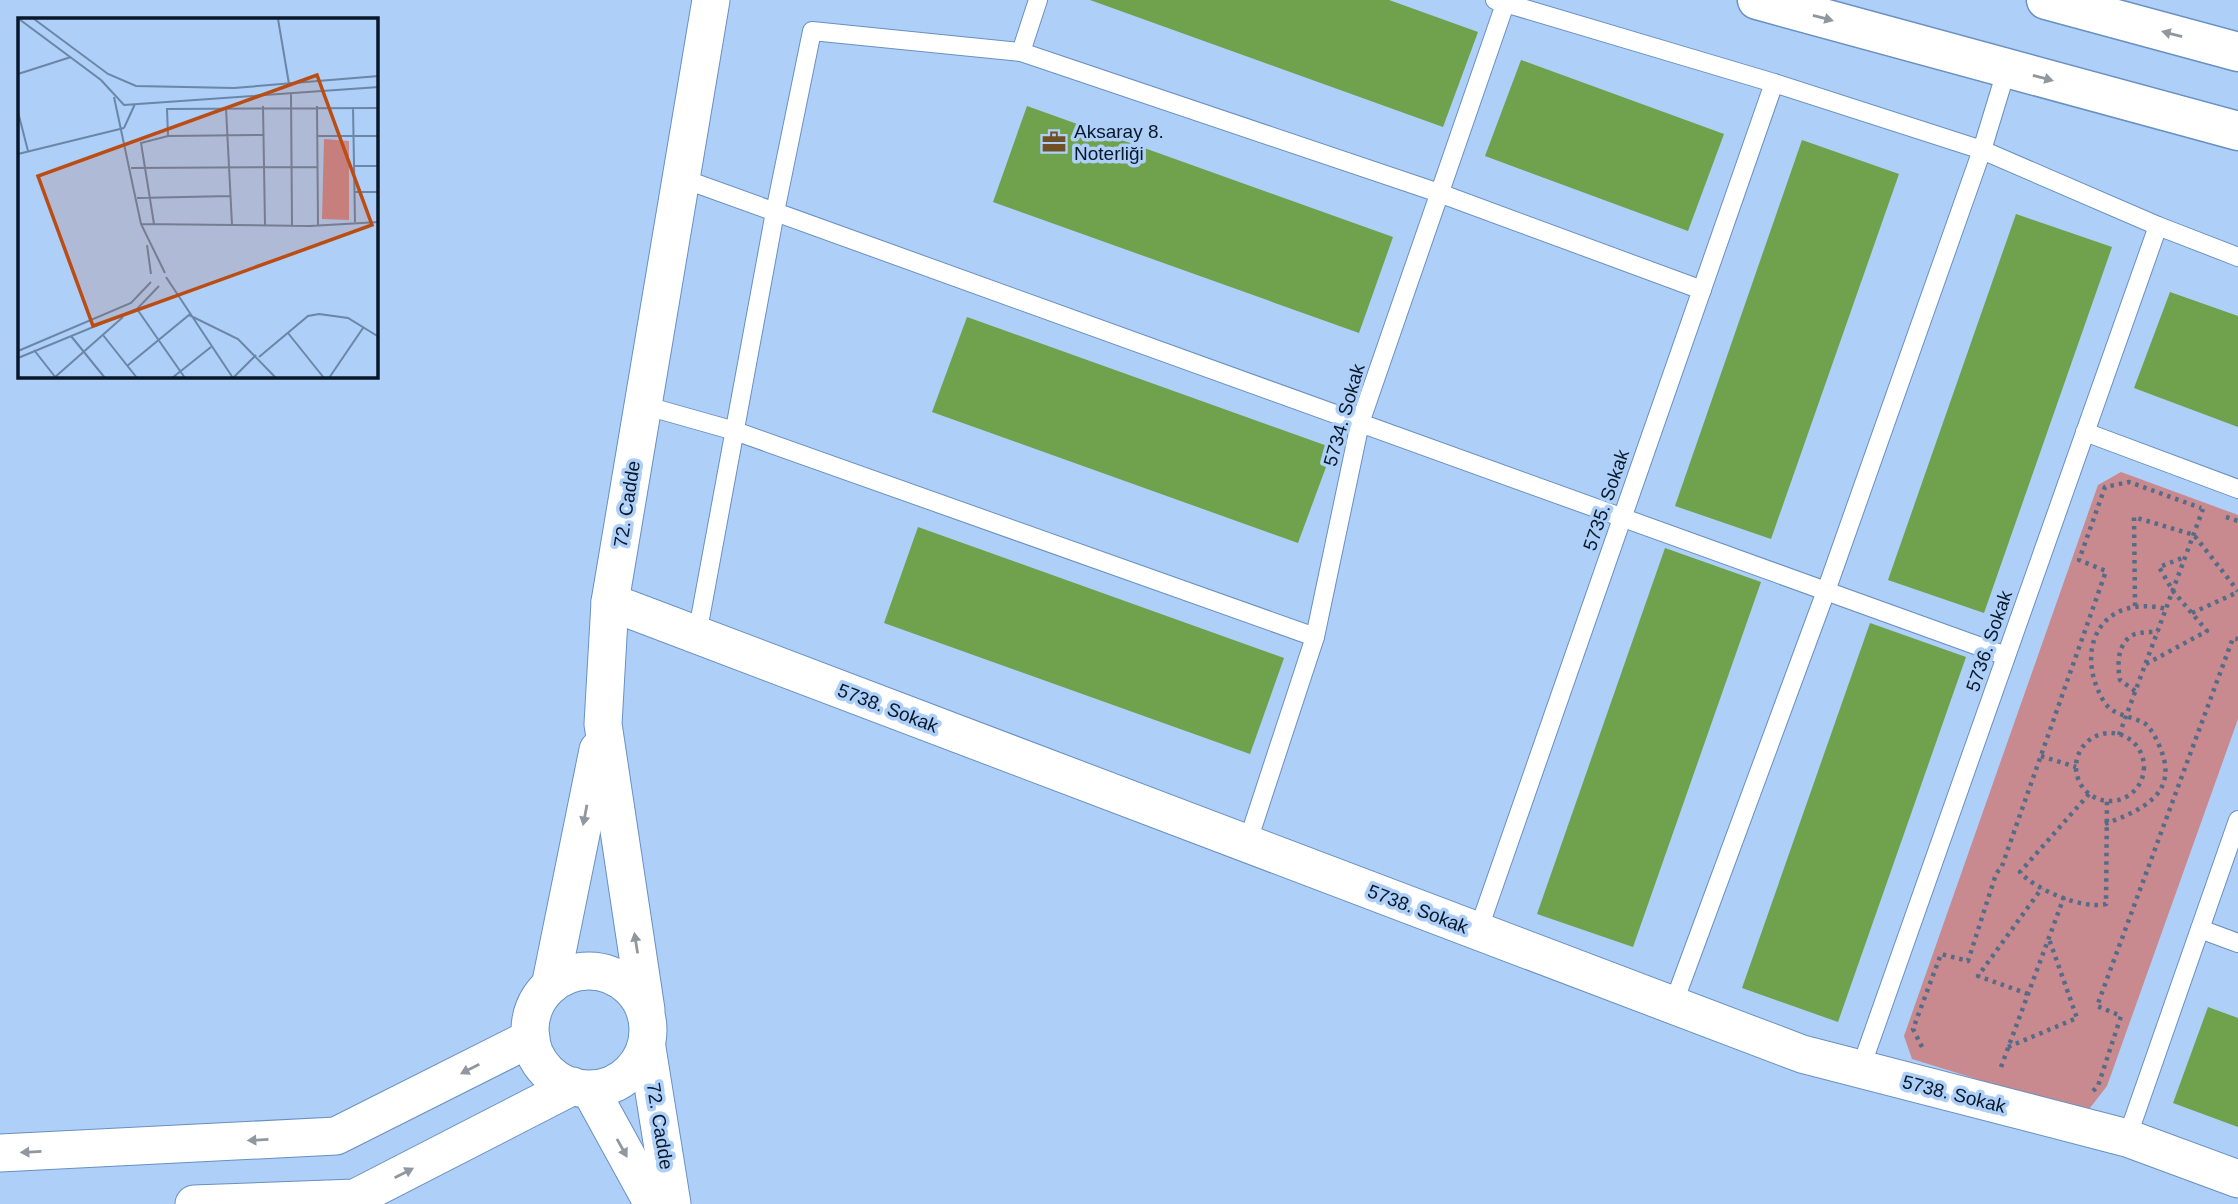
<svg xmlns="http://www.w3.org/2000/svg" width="2238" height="1204" font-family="Arial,sans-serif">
	<rect width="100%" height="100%" fill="#adcff8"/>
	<polygon fill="#c8898f" points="2121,472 2238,515 2238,719 2107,1086 2086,1113 1912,1059 1904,1036 2098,485"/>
	<g fill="#70a14c">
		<polygon points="1090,0 1389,0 1478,32 1443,127"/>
		<polygon points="1521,60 1724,134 1688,231 1485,156"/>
		<polygon points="1027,106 1393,237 1359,333 993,202"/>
		<polygon points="1802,140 1899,174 1771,539 1675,506"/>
		<polygon points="2016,214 2112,247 1984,613 1888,580"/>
		<polygon points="2170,292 2238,316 2238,427 2134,388"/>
		<polygon points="967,317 1333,448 1298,543 932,412"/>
		<polygon points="918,527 1284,658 1250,754 884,623"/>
		<polygon points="1665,548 1761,582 1633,947 1537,914"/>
		<polygon points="1870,623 1966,657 1838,1022 1742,988"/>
		<polygon points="2208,1007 2238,1018 2238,1127 2173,1103"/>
	</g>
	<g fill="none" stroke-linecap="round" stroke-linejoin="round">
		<g stroke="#6890c1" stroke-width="20">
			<g id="lane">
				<polyline points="1495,0 1774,83 1982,150 2158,226 2238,257"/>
				<polyline points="1021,52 1038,0"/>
				<polyline points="681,178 2006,656"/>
				<polyline points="643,405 735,431 1315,637"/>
				<polyline points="2085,432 2238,489"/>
				<polyline points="697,635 775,212 812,31 1021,52 1439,193 1702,290"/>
				<polyline points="1247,844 1315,637 1360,423 1505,4"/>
				<polyline points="2200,929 2238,943"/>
				<polyline points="1478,931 1774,83"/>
				<polyline points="1673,1005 1826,591 1982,150 2007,68"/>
				<polyline points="1860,1070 2158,226"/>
				<polyline points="2127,1138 2238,820"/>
			</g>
		</g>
		<g stroke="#6890c1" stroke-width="39">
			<g id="street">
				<polyline points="610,602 1802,1054 2127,1138 2238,1179"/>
				<circle cx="589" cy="1030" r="59"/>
				<polyline points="551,982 598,750"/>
				<polyline points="646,1010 603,724 610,602 711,0"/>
				<polyline points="647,1048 672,1204"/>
				<polyline points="591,1091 653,1204"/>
				<polyline points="0,1153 336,1136 531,1038"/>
				<polyline points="194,1204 355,1198 573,1086"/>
			</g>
		</g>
		<g stroke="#6890c1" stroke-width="41">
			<g id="primary">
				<polyline points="1757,0 2238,131"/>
				<polyline points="2046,0 2238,52"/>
			</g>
		</g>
		<g stroke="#546c88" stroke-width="4.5" stroke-dasharray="3.5 5" stroke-linecap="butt">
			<polyline points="2226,517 2238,521"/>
			<polyline points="2135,606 2134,517 2194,535 2238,591"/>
			<polyline points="2192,613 2238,592"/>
			<polyline points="2146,664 2207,631 2173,591 2159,567 2185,557"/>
			<path d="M2135,691L2120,680C2117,664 2117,642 2135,634C2141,632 2150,632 2158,632"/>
			<circle cx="2110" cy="767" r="34"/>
			<polyline points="2119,735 2203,509"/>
			<polyline points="2041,756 2076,767"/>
			<path d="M2089,794L2020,872C2034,889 2083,910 2106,904L2107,801"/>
			<path d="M2105,824C2139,811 2179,795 2161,750C2158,742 2151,727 2144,723C2129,715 2112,716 2103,700C2073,648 2102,593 2166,609"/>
			<polyline points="2028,994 1978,976 2042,888"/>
			<polyline points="1922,1047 1913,1029 1941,954 1968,961 1996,874 2002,866 2106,571 2079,560 2105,487 2129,482 2201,508"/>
			<polyline points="2008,1047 2077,1018 2049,939"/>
			<polyline points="2001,1067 2064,897"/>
			<polyline points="2093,1091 2098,1086 2121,1016 2097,1006 2233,638 2238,639"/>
		</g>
		<use href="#lane" stroke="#fff" stroke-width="18"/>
		<use href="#street" stroke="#fff" stroke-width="37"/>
		<use href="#primary" stroke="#fff" stroke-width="38"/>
	</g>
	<defs><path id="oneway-solid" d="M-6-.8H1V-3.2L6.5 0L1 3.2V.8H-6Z" transform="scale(1.75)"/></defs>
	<g fill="#90979f">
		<use href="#oneway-solid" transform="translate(1823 18) rotate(15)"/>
		<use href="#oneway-solid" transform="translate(2172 34) rotate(-165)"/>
		<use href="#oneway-solid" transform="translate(2043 78) rotate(15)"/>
		<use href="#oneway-solid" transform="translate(585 815) rotate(101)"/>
		<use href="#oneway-solid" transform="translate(636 943) rotate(-99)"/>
		<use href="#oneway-solid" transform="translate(470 1069) rotate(153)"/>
		<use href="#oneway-solid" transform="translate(258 1140) rotate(177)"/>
		<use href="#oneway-solid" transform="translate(622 1148) rotate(61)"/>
		<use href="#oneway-solid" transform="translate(31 1152) rotate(177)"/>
		<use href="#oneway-solid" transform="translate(404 1173) rotate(-27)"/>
	</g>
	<defs>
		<g id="office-bare" transform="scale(1.89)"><path d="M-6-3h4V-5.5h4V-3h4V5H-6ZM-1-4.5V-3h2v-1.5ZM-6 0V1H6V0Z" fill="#705126" stroke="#adcff8" stroke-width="2.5" paint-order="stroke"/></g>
	</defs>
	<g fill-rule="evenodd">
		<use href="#office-bare" x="1054" y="142"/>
	</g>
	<g text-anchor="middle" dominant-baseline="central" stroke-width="7" stroke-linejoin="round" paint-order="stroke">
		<g font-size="19" fill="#08182a" stroke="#adcff8" text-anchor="start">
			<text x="1074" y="131">Aksaray 8.<tspan x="1074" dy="22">Noterliği</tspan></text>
		</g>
		<g font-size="19" fill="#08182a" stroke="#adcff8">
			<text transform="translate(1344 415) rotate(-74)">5734. Sokak</text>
			<text transform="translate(1606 500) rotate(-71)">5735. Sokak</text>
			<text transform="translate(627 504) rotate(-81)">72. Cadde</text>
			<text transform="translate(1989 641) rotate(-71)">5736. Sokak</text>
			<text transform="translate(888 708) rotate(21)">5738. Sokak</text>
			<text transform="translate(1418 909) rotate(21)">5738. Sokak</text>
			<text transform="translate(1954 1094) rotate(14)">5738. Sokak</text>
			<text transform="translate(660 1126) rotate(81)">72. Cadde</text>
		</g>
	</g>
	<g transform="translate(18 18)">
		<rect width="360" height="360" fill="#adcff8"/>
		<path d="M306,121L331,123V202L304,201Z" fill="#c8898f"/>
		<path fill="none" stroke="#6b86a6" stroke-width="2" d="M1,1L83,62L106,87L361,69M16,1L90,56L118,68L216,70L361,58M260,1L271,66M0,56L53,39M273,76L274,208M96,79L123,206L147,255M245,88L247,207M299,88L300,207M335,89L337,204M208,90L214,207M0,94L10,133M106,110L117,86M150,118L149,91L361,90M300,118H361M0,136L106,110M336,148H361M113,150L300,149M336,174H361M119,180L213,178M123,206L292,208L361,204M136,206L123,125L150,118L245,117M129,227L133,256M148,259L215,360M119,291L167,360M270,315L306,360M85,317L119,360M53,318L87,360M16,332L38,360M0,333L113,285L133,264M241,339L290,298L301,296L330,300L361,319M0,340L119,291L141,268M109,348L171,297L220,321L258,360M36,360L105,299M154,360L193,329M215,360L238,337M311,360L345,310"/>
		<path fill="#bb4c12" fill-opacity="0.15" stroke="#bb4c12" stroke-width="3.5" d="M299,57L354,207L75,308L20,158Z"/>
		<rect width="360" height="360" fill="none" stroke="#08182a" stroke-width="3.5"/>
	</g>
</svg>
